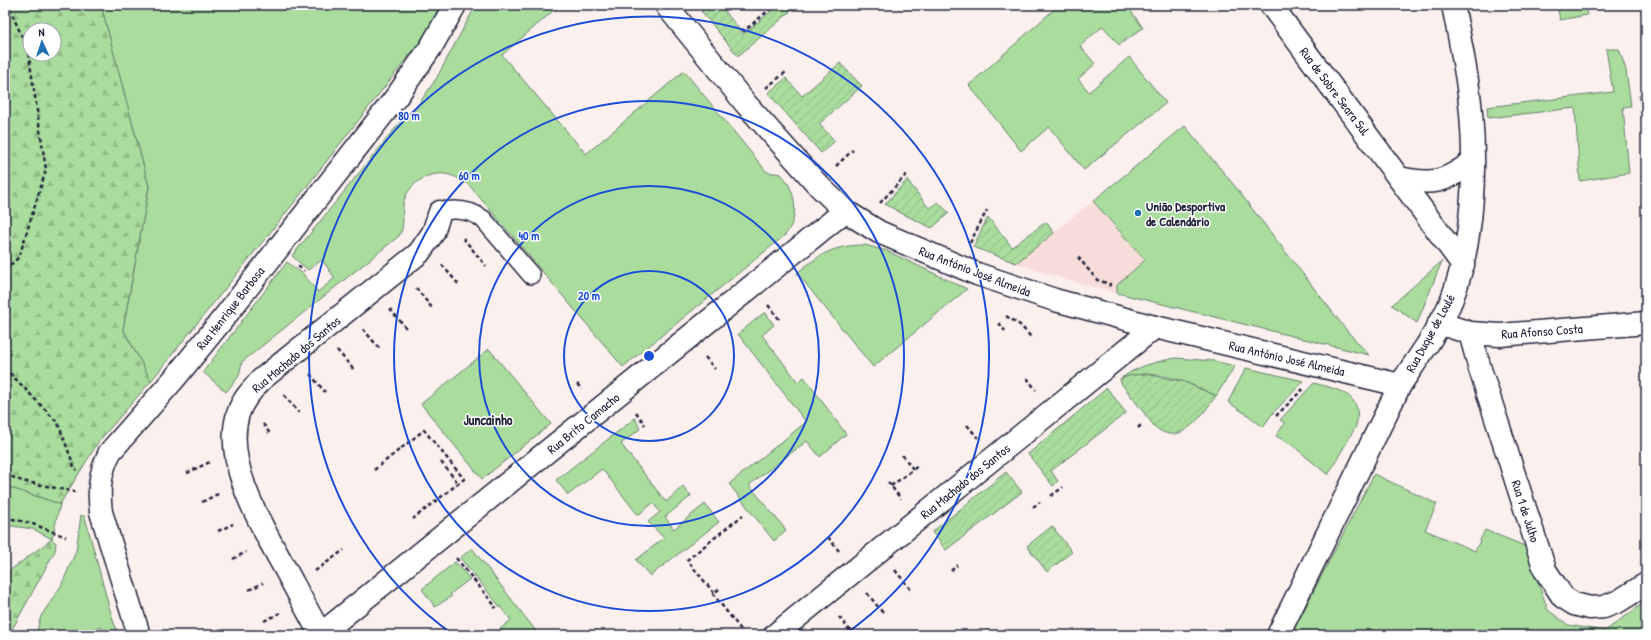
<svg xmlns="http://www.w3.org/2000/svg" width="1651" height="640" font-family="'Patrick Hand',sans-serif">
	<defs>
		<pattern id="forest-firs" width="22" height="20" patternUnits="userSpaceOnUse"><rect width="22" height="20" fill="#a9dc9d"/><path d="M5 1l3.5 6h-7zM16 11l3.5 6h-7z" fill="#91bc88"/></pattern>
		<pattern id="garden-furrows" width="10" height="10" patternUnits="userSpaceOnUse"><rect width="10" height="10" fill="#a9dc9d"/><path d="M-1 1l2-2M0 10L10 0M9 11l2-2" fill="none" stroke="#91bc88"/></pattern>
	</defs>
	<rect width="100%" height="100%" fill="#fbf0ee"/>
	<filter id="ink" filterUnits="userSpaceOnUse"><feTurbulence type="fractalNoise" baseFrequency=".025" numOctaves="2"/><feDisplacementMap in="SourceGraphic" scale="8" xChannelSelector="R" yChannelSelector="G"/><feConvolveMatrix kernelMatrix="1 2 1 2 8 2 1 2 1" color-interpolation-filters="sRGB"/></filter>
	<g filter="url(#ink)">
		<polygon fill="#f7ddda" points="1093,201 1145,260 1117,285 1117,293 1067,280 1016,263"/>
		<g fill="#a9dc9d" stroke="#667f6c">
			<polygon points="101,5 440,5 426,34 293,204 151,381 123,329 149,187"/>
			<path d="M476,5H560L502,55L586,154L684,71L767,172L781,174C797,191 800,219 784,236L623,367L469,185C463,181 457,177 450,175C429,169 406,185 403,205C402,216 405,226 399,236L242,362L239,376L226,392L203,372L287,262L303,274L318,292L335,278L322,260L308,270L292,256L406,115L409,118L436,79Z"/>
			<polygon points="1059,5 1127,5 1143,28 1119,45 1103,26 1080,46 1095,64 1078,79 1089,92 1129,57 1166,103 1084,170 1049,127 1021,151 969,85"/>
			<polygon points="1557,5 1585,5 1587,15 1560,20"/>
			<polygon points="1606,49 1619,49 1626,70 1631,106 1623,107 1629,173 1580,181 1575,108 1488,118 1487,107 1613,92"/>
			<polygon points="1646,93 1646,149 1639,95"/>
			<polygon points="1185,126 1233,184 1348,332 1369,355 1117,293 1117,285 1145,260 1093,201"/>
			<path d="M865,245L887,251L967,289L873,367L797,273C820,254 834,245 865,245Z"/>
			<polygon points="1442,261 1417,323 1392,305"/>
			<polygon points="765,312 774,325 762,335 798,382 804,377 846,434 820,457 807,441 749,485 786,530 774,541 729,484 806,422 738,334"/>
			<polygon points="489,349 551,424 482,479 421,404"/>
			<path d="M1176,358L1214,361L1235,366L1216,396C1188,382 1152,366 1120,379C1137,366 1155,362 1176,358Z"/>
			<polygon points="1246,368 1304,381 1272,414 1263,427 1249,416 1228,402"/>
			<path d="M1314,383C1339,390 1364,394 1356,426L1328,475L1292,445L1276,436L1285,423L1280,420Z"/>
			<polygon points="635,418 640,429 621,444 666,502 683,486 691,496 665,517 674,529 705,504 719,522 650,576 636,560 664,538 648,522 660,512 653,503 638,515 602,469 568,495 556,480"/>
			<polygon points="1374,474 1437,504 1425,530 1475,551 1485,530 1525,546 1548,610 1568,625 1605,631 1646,601 1646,635 1291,635"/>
			<polygon points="5,486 60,504 52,539 33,529 5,525"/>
			<polygon points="81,515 85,517 109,607 118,635 103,635 101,627 70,635 38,635 37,630 41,616 61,586 76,551"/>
			<polygon points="472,548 539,635 505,635 500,629 511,620 460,558"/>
			<polygon points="455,562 470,579 450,594 452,596 435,607 422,589"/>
		</g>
		<g fill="url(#forest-firs)" stroke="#667f6c" fill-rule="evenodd">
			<path d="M5,5H101L149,187L123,329L151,381L99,441L60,504L5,486ZM30,30H54V54H30Z"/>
			<polygon points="52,539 56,543 55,551 9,635 5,635 5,574"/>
		</g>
		<g fill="url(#garden-furrows)" stroke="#667f6c">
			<polygon points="709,5 720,5 743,34 779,5 798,5 738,56 701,11"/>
			<polygon points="840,63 862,86 819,124 835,141 821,153 768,93 786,78 802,96"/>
			<polygon points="907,180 929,208 938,202 949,213 932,228 901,213 885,204"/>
			<polygon points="988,217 1012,247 1046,222 1054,233 1016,263 973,247"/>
			<path d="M1146,374L1185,382L1216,396C1202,415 1180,450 1154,426L1121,383L1120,379L1132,375Z"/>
			<polygon points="1107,388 1126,413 1051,471 1058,481 1053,486 1028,454"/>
			<polygon points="1006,472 1022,492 946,550 932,532"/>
			<polygon points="1052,526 1072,552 1047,572 1027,546"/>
		</g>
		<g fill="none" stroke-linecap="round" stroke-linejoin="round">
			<g stroke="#22223b" stroke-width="20">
				<path id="service" d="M440,212C456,208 470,210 483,219L531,275"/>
			</g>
			<g stroke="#22223b" stroke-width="25">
				<g id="minor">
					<polyline points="666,5 746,104 819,186 845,211 879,232 977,274 1055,300 1155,327 1400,385"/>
					<polyline points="1271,5 1463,265"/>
					<path d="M1399,178C1433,185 1444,183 1472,162"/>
					<polyline points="1470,333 1480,369 1545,570 1563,597 1574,604 1590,608 1604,607 1619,601 1646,584"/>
					<polyline points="321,634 845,211"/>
					<path d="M139,635L101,512C98,489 100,472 110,452L174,379L226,315L397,96L431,47L455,5"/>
					<path d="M321,635C308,612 296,589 283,565C261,525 223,462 238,414C242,400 252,390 262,379L419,253L433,233L440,212"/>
					<polyline points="775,635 1155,327"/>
				</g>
			</g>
			<g stroke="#22223b" stroke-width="25">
				<g id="tertiary">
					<polyline points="1439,323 1470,333 1500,335 1646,323"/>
					<path d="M1278,635L1400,385C1418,358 1442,326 1453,296C1473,241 1476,171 1471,113C1468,76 1460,41 1453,5"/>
				</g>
			</g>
			<g stroke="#22223b" stroke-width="2.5" stroke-dasharray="4 3" stroke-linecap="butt">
				<polyline points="742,29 744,31 775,5"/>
				<polyline points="766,88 786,72"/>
				<polyline points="836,166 853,150"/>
				<polyline points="880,203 907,174"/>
				<polyline points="463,238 486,266"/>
				<polyline points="970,243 987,210"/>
				<polyline points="1078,257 1097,280 1110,284 1109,287"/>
				<polyline points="442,265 460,286"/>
				<polyline points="298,266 304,271"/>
				<polyline points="5,270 19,257 46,170 28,50 8,5"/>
				<polyline points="416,288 432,308"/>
				<polyline points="768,305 780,320"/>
				<polyline points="390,309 406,328"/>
				<polyline points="1006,316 1020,325 1031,337"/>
				<polyline points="999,323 1005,331"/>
				<polyline points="363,329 380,349"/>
				<polyline points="337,350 354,370"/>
				<polyline points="705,357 715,369"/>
				<polyline points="5,368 58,423 75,469 77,470"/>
				<polyline points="310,374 325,392"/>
				<polyline points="1027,378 1036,390"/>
				<polyline points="577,384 582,389"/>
				<polyline points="284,395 299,413"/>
				<polyline points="636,412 645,425"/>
				<polyline points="1276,416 1303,389"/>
				<polyline points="263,424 271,435"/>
				<polyline points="967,425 978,438"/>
				<polyline points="1138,428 1141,425"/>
				<polyline points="902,457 903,456 913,469"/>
				<polyline points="441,462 459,484"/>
				<polyline points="374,470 424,430 464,479 413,519"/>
				<polyline points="187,473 212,461"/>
				<polyline points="5,474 22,481 75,492"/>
				<polyline points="888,482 901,499"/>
				<polyline points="891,486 919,465"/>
				<polyline points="1051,496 1063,487"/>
				<polyline points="202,502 220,493"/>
				<polyline points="1033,507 1040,502"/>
				<polyline points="5,517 33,524 66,537"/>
				<polyline points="218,531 233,524"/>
				<polyline points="828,537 839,551"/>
				<polyline points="456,558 496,607 494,608"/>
				<polyline points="233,559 246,552"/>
				<polyline points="895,570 911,590"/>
				<polyline points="315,571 344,550"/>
				<polyline points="951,571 957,565"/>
				<polyline points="719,589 713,594 742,631"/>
				<polyline points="249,590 263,583"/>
				<polyline points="714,593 687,560 743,515"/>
				<polyline points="867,593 883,613"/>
				<polyline points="839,617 854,635"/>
				<polyline points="264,621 280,613"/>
			</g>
			<use href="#service" stroke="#fff" stroke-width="17"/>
			<use href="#minor" stroke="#fff" stroke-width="22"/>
			<use href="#tertiary" stroke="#fff" stroke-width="22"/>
		</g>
	</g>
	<g fill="none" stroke="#1d4ed8" stroke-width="2">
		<circle cx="649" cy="356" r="85"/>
		<circle cx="649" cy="356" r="170"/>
		<circle cx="649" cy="356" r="255"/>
		<path d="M454 635A340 340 0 1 1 844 635"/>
	</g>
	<circle fill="#1f6fb2" stroke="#fff" stroke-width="1.5" cx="1138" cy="213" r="4"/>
	<g text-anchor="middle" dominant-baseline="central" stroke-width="3" stroke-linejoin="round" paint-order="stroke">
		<g font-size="13" fill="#22223b" stroke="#fff">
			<text transform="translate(1335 91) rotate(53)">Rua de Sobre Seara Sul</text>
			<text transform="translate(975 271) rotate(21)">Rua António José Almeida</text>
			<text transform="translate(230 308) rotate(-52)">Rua Henrique Barbosa</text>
			<text transform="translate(1542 331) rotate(-4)">Rua Afonso Costa</text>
			<text transform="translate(1430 333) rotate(-61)">Rua Duque de Loulé</text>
			<text transform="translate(296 354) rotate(-40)">Rua Machado dos Santos</text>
			<text transform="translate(1287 358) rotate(13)">Rua António José Almeida</text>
			<text transform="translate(583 423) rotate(-39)">Rua Brito Camacho</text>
			<text transform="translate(965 481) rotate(-39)">Rua Machado dos Santos</text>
			<text transform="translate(1526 511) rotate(72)">Rua 1 de Julho</text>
		</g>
		<g font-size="13" font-weight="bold" fill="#22223b" stroke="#fff" text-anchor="start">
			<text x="1146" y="206">União Desportiva<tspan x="1146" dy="15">de Calendário</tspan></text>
		</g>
		<g font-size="14" font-weight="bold" fill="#22223b" stroke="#fff">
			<text x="488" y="419">Juncainho</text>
		</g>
	</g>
	<circle cx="649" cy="356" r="6" fill="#1d4ed8" stroke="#fff" stroke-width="2"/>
	<g font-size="12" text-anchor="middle" font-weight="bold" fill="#1d4ed8" stroke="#fff" stroke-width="3" stroke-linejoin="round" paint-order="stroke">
		<text x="409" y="120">80 m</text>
		<text x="469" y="180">60 m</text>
		<text x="529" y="240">40 m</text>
		<text x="589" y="300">20 m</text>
	</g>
	<rect width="1651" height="640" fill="none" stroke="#fff" stroke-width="20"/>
	<rect x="10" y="10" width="1631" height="620" fill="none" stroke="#22223b" stroke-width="1.5" filter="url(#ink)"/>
	<g transform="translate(42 42) rotate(357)"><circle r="19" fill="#ffffff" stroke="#a7a7b1"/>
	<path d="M0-3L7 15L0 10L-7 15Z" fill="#1f6fb2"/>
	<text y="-6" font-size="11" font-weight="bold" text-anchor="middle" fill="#22223b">N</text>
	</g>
</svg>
